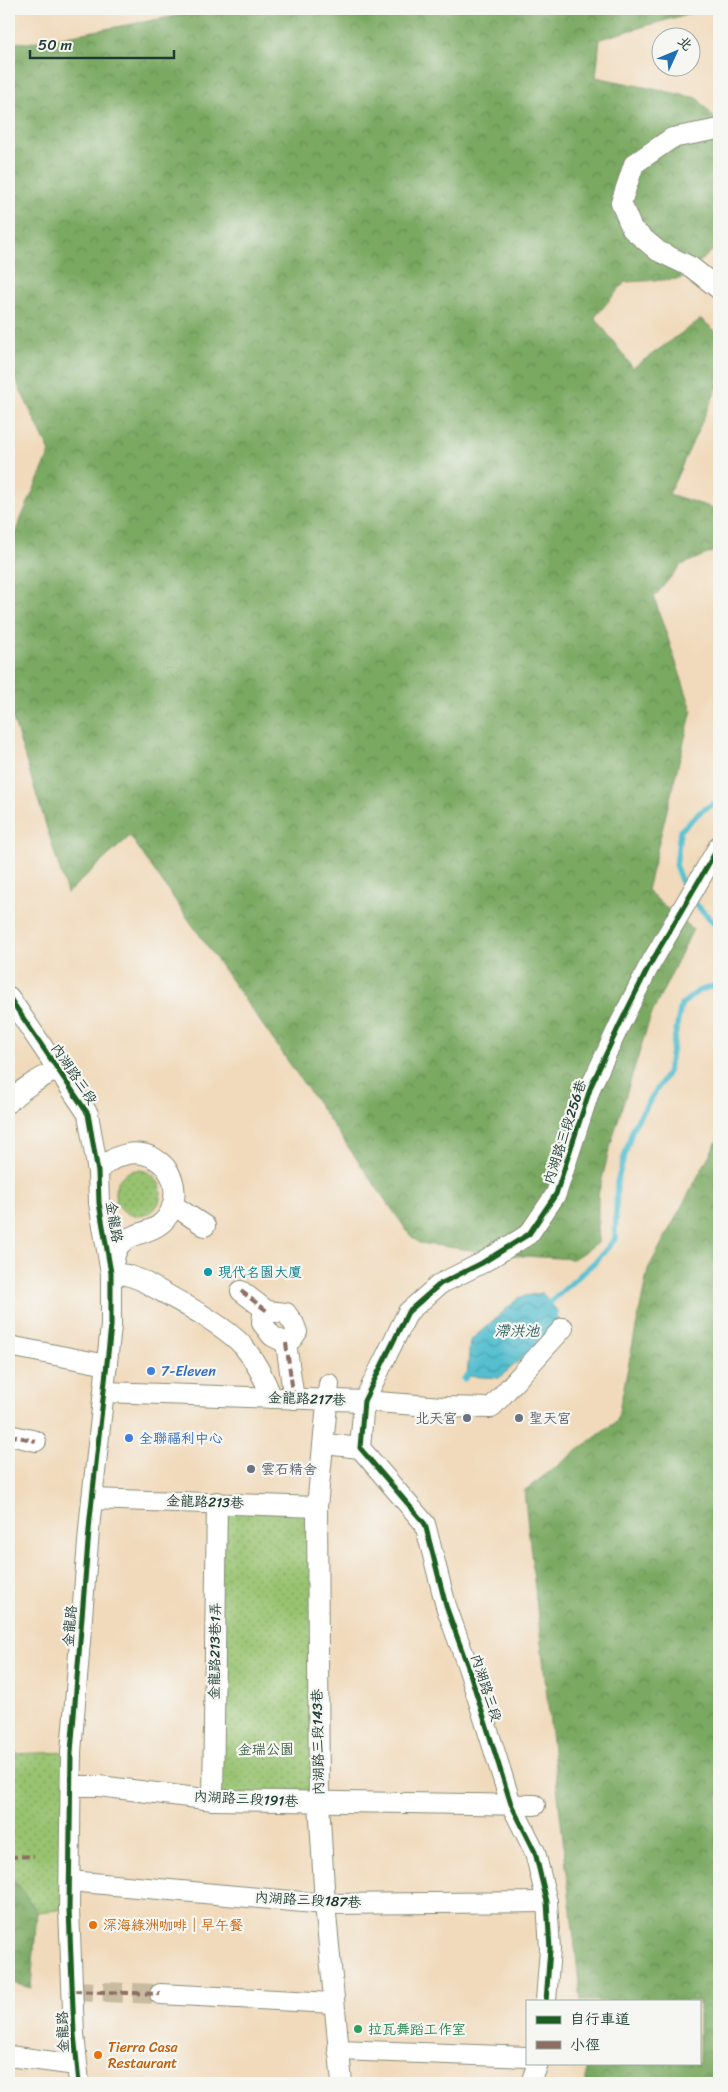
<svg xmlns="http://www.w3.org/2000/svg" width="728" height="2092" font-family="Sriracha,'LXGW WenKai TC',sans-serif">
	<defs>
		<pattern id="green-dots" width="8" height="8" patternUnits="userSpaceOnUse" patternTransform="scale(1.25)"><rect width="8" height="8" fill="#98c370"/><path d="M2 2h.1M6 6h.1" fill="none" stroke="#7ba05d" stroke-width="1.8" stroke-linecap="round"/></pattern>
		<pattern id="forest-crowns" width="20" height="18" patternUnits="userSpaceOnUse" patternTransform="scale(1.25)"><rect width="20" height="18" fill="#7aa962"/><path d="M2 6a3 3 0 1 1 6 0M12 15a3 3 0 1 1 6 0" fill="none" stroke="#638b52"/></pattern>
		<pattern id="water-waves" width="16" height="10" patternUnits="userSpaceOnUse" patternTransform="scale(1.25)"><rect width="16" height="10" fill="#54bfcf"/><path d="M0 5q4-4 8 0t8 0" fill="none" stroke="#459ca9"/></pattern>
	</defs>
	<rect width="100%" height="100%" fill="#f6f6f2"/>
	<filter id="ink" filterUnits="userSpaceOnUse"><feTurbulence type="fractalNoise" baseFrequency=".02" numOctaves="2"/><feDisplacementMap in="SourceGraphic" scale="10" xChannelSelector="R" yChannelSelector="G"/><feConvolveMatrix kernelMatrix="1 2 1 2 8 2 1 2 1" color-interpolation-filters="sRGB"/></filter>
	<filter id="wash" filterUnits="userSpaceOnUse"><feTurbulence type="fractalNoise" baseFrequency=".0096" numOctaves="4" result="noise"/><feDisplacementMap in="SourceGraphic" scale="20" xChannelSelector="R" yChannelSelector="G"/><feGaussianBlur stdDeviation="1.12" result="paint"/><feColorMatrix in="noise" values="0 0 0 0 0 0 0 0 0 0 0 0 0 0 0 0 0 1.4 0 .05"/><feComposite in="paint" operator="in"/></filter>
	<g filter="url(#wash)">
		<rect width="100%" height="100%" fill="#f1dabb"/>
		<g fill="url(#green-dots)" stroke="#5c8052">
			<circle cx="138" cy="1193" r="23"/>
			<polygon points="217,1502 317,1507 319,1802 213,1800"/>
			<polygon points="71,1752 69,1909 37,1912 9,1873 9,1754"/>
		</g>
		<g fill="url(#forest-crowns)" stroke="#4c734b">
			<polygon points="214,9 705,9 600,39 596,77 697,98 719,123 719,245 680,279 625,282 595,317 633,368 701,319 719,334 719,384 669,494 719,510 719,549 681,565 654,597 692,710 647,890 672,913 693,929 650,1018 611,1143 598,1195 598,1243 573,1259 508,1255 419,1243 410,1235 130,836 67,893 9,706 9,546 50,452 9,366 9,42 28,43"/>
			<polygon points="719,1137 719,2083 586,2083 586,2063 699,2063 699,2001 581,2001 524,1491 617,1421 648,1269"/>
			<polygon points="9,1873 37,1912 31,1988 9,1982"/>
		</g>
		<polygon fill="url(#water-waves)" stroke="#3a7e82" points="542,1293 558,1312 556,1329 499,1378 467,1376 470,1341 520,1297"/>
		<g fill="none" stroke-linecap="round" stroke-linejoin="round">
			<g stroke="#54bfcf" stroke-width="5.5">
				<polyline points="719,800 700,812 680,831 676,867 686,894 719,928"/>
				<polyline points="545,1307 598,1259 615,1239 617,1182 633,1127 668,1072 681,1005 698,991 719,984"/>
				<polyline points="464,1379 472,1371"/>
			</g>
		</g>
	</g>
	<g filter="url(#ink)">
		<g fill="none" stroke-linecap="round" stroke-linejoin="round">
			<polyline stroke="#c7bba0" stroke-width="20" stroke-dasharray="20 10" stroke-linecap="butt" points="73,1991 160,1994"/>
			<g stroke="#888c78" stroke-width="22">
				<g id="minor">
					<polyline points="719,129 672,138 634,164 621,203 632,229 658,251 691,267 719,289"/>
					<polyline points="9,997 88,1114 98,1172 99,1203 111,1273 111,1326 90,1518 71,1752 69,1909 74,2034 79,2083"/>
					<path d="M9,1102C22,1088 40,1079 57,1069"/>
					<path d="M98,1172C133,1131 189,1164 171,1210C160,1238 125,1229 117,1250C114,1255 114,1262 112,1268"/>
					<polyline points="173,1205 205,1226"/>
					<path d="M111,1273L127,1275L141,1280C170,1297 223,1323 244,1347C257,1363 265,1380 272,1398"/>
					<polyline points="241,1291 267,1311"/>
					<polygon points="267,1311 286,1313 294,1324 297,1332 293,1338 286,1343 272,1336 262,1323 263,1315"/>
					<polyline points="286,1343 294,1399"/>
					<polyline points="9,1346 107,1365"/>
					<polyline points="329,1384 317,1507 319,1802 325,1904 342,2083"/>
					<polyline points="105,1392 364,1401 442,1407 491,1408 563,1328"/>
					<polyline points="9,1435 36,1441"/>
					<polyline points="325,1444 360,1448"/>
					<polyline points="92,1499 317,1507"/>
					<polyline points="71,1786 99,1786 213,1800 535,1805"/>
					<polyline points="213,1800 217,1502"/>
					<polyline points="70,1881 325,1904 547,1902"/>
					<polyline points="160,1994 333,2003"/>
					<polyline points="546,2001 550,1949 547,1902 535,1852 511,1804 468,1667 446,1606 425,1524 360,1448 364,1401 408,1312 440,1284 482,1263 529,1234 556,1194 591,1086 620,1024 648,968 719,846"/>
					<polyline points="338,2050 527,2057"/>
					<polyline points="9,2056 76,2065"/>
					<polyline points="531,2083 538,2063"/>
				</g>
			</g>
			<use href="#minor" stroke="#fff" stroke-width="20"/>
			<g stroke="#8d6e63" stroke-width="4" stroke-dasharray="8 4" stroke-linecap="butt">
				<polyline points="241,1291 267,1311"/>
				<polyline points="286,1343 294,1399"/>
				<polyline points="9,1435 36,1441"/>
				<polyline points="9,1857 34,1856"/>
				<polyline points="73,1991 160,1994"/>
			</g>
			<g stroke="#f6f6f2" stroke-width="8">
				<g id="cycleway">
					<polyline points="9,997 88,1114 98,1172 99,1203 111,1273 111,1326 90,1518 71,1752 69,1909 74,2034 79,2083"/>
					<polyline points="546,2001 550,1949 547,1902 535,1852 511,1804 468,1667 446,1606 425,1524 360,1448 364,1401 408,1312 440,1284 482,1263 529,1234 556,1194 591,1086 620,1024 648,968 719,846"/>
				</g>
			</g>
			<use href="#cycleway" stroke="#1b5e20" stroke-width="5"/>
		</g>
	</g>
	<circle fill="#0f9aa8" stroke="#f6f6f2" stroke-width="2" cx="208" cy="1272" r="5"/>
	<g fill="#3f7fe0" stroke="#f6f6f2" stroke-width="2">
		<circle cx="151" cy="1371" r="5"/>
		<circle cx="129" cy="1438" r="5"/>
	</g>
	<g fill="#6b7280" stroke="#f6f6f2" stroke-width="2">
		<circle cx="467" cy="1418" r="5"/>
		<circle cx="519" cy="1418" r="5"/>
		<circle cx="251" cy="1469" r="5"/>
	</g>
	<g fill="#e8710a" stroke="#f6f6f2" stroke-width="2">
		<circle cx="93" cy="1925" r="5"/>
		<circle cx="98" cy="2055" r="5"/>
	</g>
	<circle fill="#2e9e5b" stroke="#f6f6f2" stroke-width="2" cx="358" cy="2029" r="5"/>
	<g text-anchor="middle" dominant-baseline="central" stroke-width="4.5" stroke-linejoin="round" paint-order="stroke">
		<g font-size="14" fill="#1f3d34" stroke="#f6f6f2">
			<text transform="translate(74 1074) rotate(56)">內湖路三段</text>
			<text transform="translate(565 1132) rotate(-72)">內湖路三段256巷</text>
			<text transform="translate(114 1222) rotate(81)">金龍路</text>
			<text transform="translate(307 1399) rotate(2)">金龍路217巷</text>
			<text transform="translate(205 1502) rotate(2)">金龍路213巷</text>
			<text transform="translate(70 1626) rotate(-85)">金龍路</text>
			<text transform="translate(215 1651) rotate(-89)">金龍路213巷1弄</text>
			<text transform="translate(486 1688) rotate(72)">內湖路三段</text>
			<text transform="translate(318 1742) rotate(-91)">內湖路三段143巷</text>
			<text transform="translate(246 1799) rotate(3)">內湖路三段191巷</text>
			<text transform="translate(308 1900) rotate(3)">內湖路三段187巷</text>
			<text transform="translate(63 2032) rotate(-92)">金龍路</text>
		</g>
		<g font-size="14" fill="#0d838f" stroke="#f6f6f2" text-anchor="start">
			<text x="218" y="1272">現代名園大廈</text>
		</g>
		<g font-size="14" fill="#366cbe" stroke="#f6f6f2" text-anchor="start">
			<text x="161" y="1371">7-Eleven</text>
			<text x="139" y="1438">全聯福利中心</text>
		</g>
		<g font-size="14" fill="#5b616d" stroke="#f6f6f2" text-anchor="start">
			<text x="457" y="1418" text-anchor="end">北天宮</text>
			<text x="529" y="1418">聖天宮</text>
			<text x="261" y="1469">雲石精舍</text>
		</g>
		<g font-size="14" fill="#3d5e43" stroke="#f6f6f2">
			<text x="266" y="1749">金瑞公園</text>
		</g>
		<g font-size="14" fill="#c56008" stroke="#f6f6f2" text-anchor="start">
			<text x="103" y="1925">深海綠洲咖啡｜早午餐</text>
			<text x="108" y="2047">Tierra Casa<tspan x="108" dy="16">Restaurant</tspan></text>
		</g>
		<g font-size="14" fill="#27864d" stroke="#f6f6f2" text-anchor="start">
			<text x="368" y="2029">拉瓦舞蹈工作室</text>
		</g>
		<g font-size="15" font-style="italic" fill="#2c5e5b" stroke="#f6f6f2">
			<text x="517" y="1331">滯洪池</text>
		</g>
	</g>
	<rect width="728" height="2092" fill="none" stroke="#f6f6f2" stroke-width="30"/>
	<rect x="526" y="2000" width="175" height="65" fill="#f6f6f2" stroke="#a0aca6"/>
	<rect x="536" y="2016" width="25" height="8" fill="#1b5e20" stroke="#a0aca6"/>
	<text x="570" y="2024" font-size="15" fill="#1f3d34">自行車道</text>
	<rect x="536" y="2041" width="25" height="8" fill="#8d6e63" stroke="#a0aca6"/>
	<text x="570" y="2050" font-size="15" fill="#1f3d34">小徑</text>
	<g transform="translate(676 52) rotate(46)"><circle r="24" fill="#f6f6f2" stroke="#a0aca6"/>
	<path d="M0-4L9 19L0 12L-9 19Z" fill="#1f6fb2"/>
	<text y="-8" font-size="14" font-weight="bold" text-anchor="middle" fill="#1f3d34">北</text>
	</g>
	<path d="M30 50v8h144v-8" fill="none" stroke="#1f3d34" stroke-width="2.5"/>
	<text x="38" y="50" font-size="15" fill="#1f3d34" stroke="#f6f6f2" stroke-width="4" paint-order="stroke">50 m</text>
</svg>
